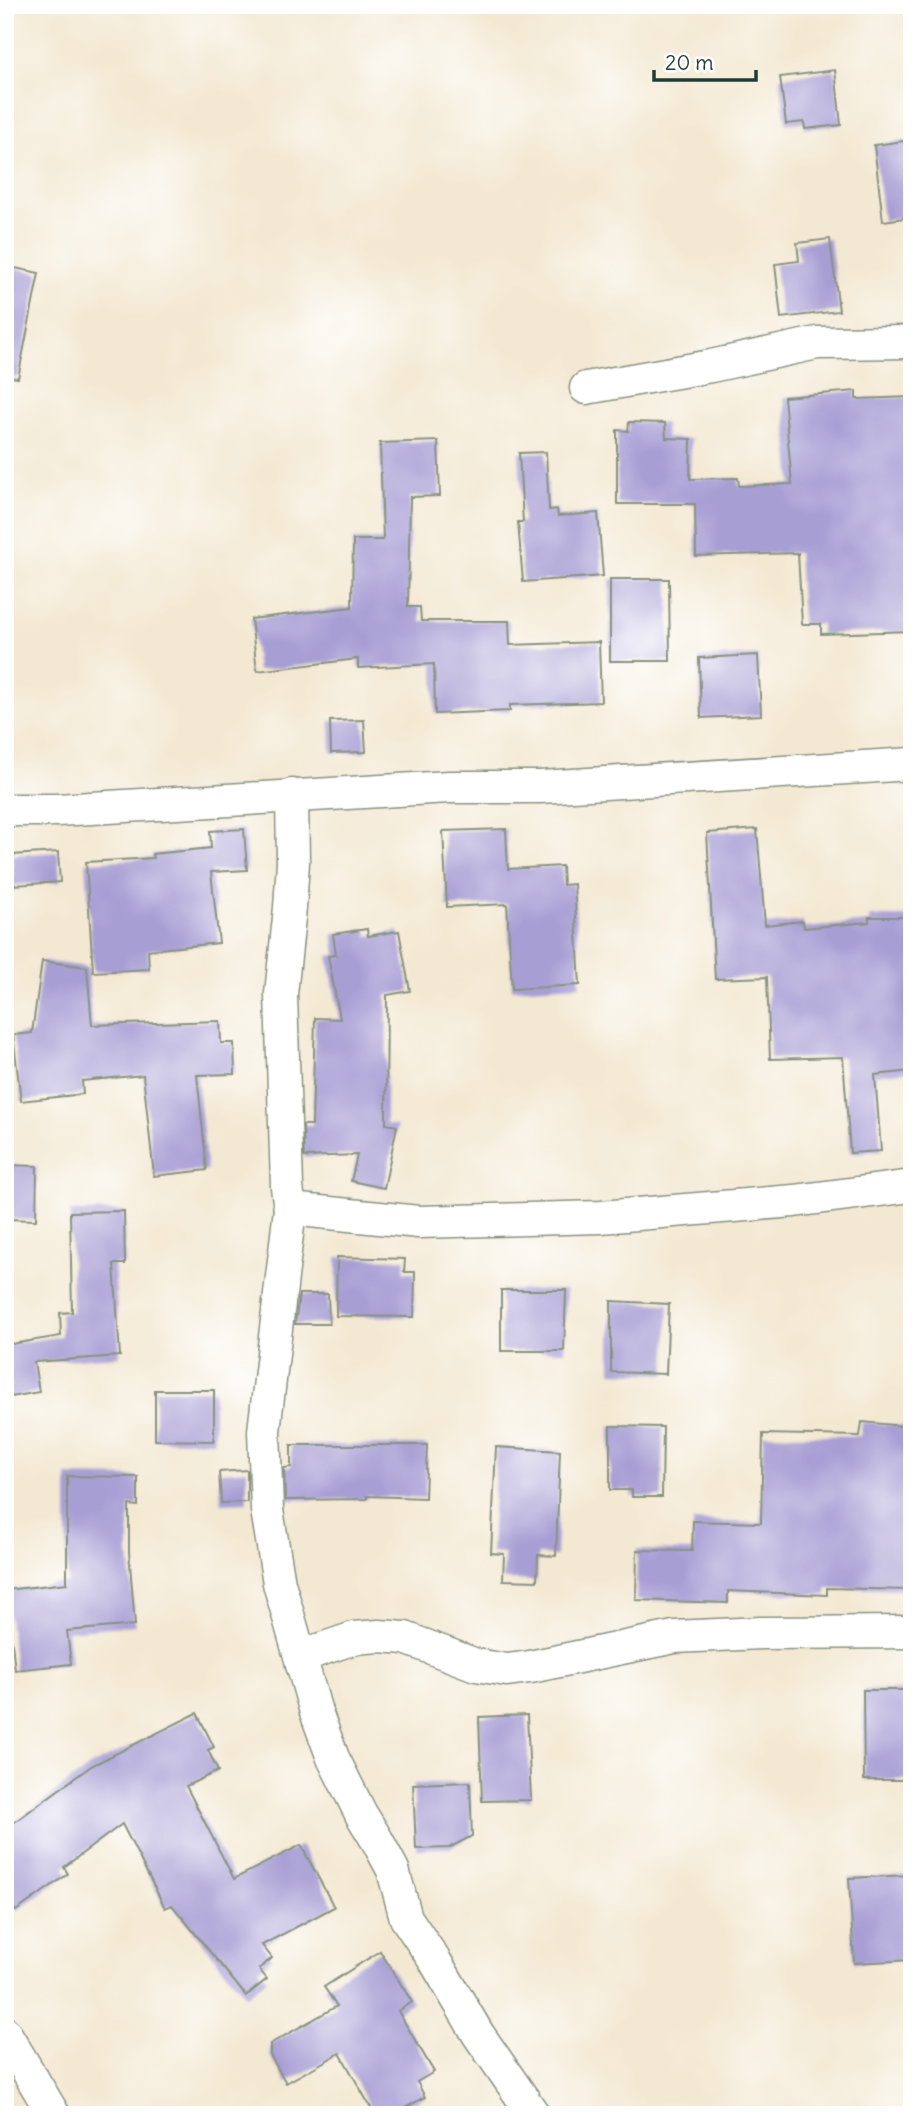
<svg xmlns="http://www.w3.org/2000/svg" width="917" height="2120" font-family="Delius,sans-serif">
	<rect width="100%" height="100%" fill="#fff"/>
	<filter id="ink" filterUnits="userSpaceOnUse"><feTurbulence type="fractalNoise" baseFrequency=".0143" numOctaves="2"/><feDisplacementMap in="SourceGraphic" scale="14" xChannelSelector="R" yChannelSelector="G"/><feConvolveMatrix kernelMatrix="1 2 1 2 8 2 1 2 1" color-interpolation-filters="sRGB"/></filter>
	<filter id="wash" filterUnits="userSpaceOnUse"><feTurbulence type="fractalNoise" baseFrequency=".00686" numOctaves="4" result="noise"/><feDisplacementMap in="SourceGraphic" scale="28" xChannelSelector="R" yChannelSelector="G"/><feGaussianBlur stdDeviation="1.57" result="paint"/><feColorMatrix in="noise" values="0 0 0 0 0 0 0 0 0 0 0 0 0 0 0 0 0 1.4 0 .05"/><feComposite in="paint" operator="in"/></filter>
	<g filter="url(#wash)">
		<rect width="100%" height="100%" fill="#f3e8d1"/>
		<g id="blocks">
			<g fill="#a79ed4">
				<polygon points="835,70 841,125 805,129 804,122 786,124 780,77"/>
				<polygon points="912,140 912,217 883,221 874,145"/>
				<polygon points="830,239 839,311 781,318 775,264 799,261 797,243"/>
				<polygon points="5,266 39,273 18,378 5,376"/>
				<polygon points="856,391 856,399 912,397 912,631 821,634 821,624 802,624 798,553 696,556 695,504 617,504 617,430 628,431 629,422 665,423 666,438 691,439 690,479 738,478 739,486 792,484 784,397"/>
				<polygon points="438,441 440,496 410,497 408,607 420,607 421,621 509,621 510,645 599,642 601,702 510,705 510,711 435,714 434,664 358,668 358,659 257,671 251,619 352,607 353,540 383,540 380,443"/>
				<polygon points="546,452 549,510 557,509 558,516 598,513 603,576 523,582 518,522 523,522 519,453"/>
				<polygon points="610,579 669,579 670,661 610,661"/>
				<polygon points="758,655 761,715 701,718 699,658"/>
				<polygon points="364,720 366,752 331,753 330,721"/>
				<polygon points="244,829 247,870 211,872 219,943 148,950 149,969 93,972 86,862 153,858 152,854 211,848 210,831"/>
				<polygon points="506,829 508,869 562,866 563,885 574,884 580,985 512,989 507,904 447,907 443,831"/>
				<polygon points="757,829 765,925 803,921 804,928 869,922 869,917 912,917 912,1071 875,1075 881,1151 850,1153 843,1057 770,1059 767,977 715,979 707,833"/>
				<polygon points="58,852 60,882 14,885 12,855"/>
				<polygon points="367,929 368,936 399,931 410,991 387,995 386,1124 397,1126 384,1188 351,1181 357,1155 304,1157 303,1125 312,1125 315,1018 340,1019 328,956 336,955 333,934"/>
				<polygon points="42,961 87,967 92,1025 220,1021 221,1043 234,1043 235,1074 197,1075 207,1170 154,1176 143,1075 82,1081 83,1094 21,1101 13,1035 32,1033"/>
				<polygon points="5,1165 37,1166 36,1220 5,1219"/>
				<polygon points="124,1211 125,1264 114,1264 120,1356 34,1362 39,1392 5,1398 5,1345 61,1336 60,1313 72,1312 70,1212"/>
				<polygon points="337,1257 405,1259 404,1272 415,1272 414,1317 336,1316"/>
				<polygon points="501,1290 566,1290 564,1351 501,1351"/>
				<polygon points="299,1294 328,1294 329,1324 295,1324"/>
				<polygon points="611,1301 669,1304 666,1374 611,1372"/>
				<polygon points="155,1390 214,1390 214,1441 155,1440"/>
				<polygon points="862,1422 912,1427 912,1590 827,1588 827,1595 728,1591 728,1603 636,1600 637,1550 692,1551 693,1521 761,1523 763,1434 860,1436"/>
				<polygon points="610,1426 663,1427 662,1497 632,1497 632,1490 610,1490"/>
				<polygon points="291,1445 427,1445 425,1498 367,1496 367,1499 285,1500 284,1468 291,1467"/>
				<polygon points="496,1447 560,1451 556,1556 538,1555 537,1581 503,1580 504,1554 491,1553"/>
				<polygon points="247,1470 247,1502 221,1503 219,1472"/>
				<polygon points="67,1476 138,1477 138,1506 129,1505 129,1552 135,1625 67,1631 71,1664 15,1670 6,1590 67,1583"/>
				<polygon points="863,1690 912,1690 912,1780 864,1780"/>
				<polygon points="197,1713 214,1747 208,1750 218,1771 186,1786 234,1879 301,1845 334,1907 262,1945 272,1958 259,1969 267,1979 246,1996 172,1905 165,1908 122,1824 64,1867 68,1874 16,1911 5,1897 5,1829 91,1766"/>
				<polygon points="527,1715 531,1800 482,1801 479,1717"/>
				<polygon points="470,1782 472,1836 449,1848 416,1849 413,1784"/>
				<polygon points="909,1875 912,1960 854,1963 849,1878"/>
				<polygon points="380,1951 412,2002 398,2011 434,2072 417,2082 425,2097 392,2115 375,2115 340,2053 286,2083 270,2055 270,2044 337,2006 324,1987"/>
			</g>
		</g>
	</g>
	<g filter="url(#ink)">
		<use href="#blocks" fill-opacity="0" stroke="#899282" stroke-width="2"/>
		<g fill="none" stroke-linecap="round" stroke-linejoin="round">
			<g stroke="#899282" stroke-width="35">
				<g id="minor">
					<polyline points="586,388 711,366 817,343 912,342"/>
					<polyline points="292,795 293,862 290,908 281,994 287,1187 290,1209 264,1431 267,1510 279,1583 316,1712 333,1758 361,1814 377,1840 393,1870 406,1918 435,1961 478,2034 534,2115"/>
					<polyline points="5,810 57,810 449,787 540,787 912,764"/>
					<polyline points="290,1209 419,1222 601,1217 794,1201 912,1186"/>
					<polyline points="302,1665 310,1653 354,1638 379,1636 405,1638 476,1665 507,1670 530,1667 674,1637 761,1633 912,1632"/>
					<polyline points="5,2033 54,2115"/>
				</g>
			</g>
			<use href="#minor" stroke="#fff" stroke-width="32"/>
		</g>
	</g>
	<rect width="917" height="2120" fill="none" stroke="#fff" stroke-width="28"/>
	<path d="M654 70v10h102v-10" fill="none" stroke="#1f3d34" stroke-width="3.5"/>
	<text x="665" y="70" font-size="21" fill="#1f3d34" stroke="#ffffff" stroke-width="5" paint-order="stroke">20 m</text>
</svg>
